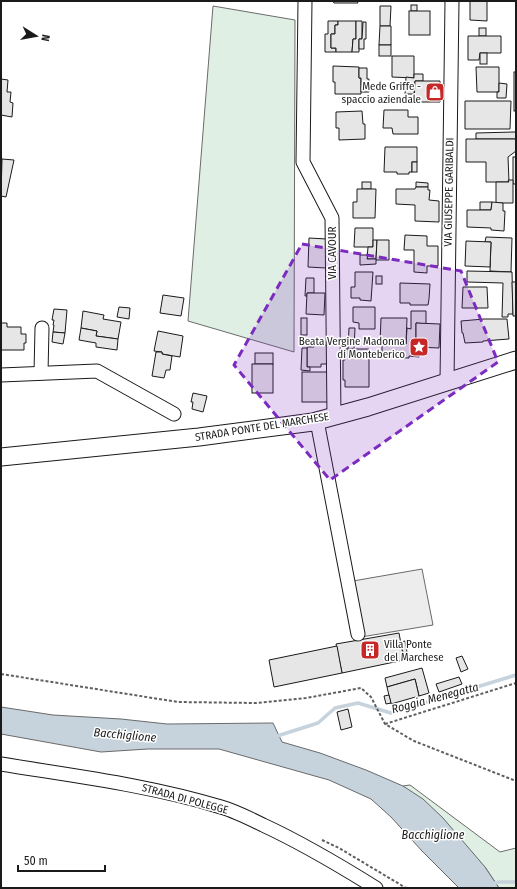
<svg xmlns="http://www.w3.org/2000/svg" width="517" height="889" font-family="'Fira Sans Condensed',sans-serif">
	<rect width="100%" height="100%" fill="#fff"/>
	<g fill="#e0efe3" stroke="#6a6a6a">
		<polygon points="213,6 295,20 294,352 188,321"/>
		<polygon points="410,785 500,852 516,848 516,888 499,888 485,867 403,786"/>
	</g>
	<polygon fill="#ededed" stroke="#6a6a6a" points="422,569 433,625 361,637 353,581"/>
	<polygon fill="#c6d2dc" stroke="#6a6a6a" points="1,707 53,715 121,719 167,724 273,723 282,742 320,753 366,770 403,786 423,799 443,818 485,867 499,888 459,888 422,851 391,817 371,799 329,780 219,749 148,749 101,752 1,734"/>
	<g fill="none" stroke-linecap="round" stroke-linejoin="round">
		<g stroke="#c6d2dc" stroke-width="3.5">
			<polyline points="274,737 318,723 335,708 358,703 391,713 516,675"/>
			<polyline points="492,884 499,882 516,882"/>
		</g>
	</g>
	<g fill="#e6e6e6" stroke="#1a1a1a">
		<polygon points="333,1 357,1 358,3 334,3"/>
		<polygon points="470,1 487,1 487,21 470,20"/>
		<rect x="411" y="5" width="6" height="6"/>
		<polygon points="380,6 391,6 390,26 380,26"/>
		<rect x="409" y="11" width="21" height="24"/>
		<polygon points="328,21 338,21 338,25 335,25 335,34 331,34 331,48 336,48 336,52 325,52 325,34 328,34"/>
		<polygon points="338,21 356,21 356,39 353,39 352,52 336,52 336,48 331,48 331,34 335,34 335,25 338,25"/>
		<polygon points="356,21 362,21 362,39 359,39 359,52 352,52 353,39 356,39"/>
		<polygon points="363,22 366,22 366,39 364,39 364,49 359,49 359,39 362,39"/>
		<polygon points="380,26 391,26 391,45 379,45"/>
		<rect x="479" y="28" width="7" height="8"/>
		<polygon points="468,36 501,36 501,53 480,53 479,60 468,60"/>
		<rect x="379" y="45" width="12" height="11"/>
		<rect x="480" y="53" width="7" height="11"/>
		<polygon points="392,56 414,56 414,78 392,77"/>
		<polygon points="333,66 359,67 359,78 361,78 361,94 335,94 335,82 333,82"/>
		<polygon points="476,67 499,67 499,92 477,92"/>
		<polygon points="359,68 367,68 367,79 369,79 369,92 361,92 361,78 359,78"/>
		<rect x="514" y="72" width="2" height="39"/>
		<polygon points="414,74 423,74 423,81 415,81 414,94 405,94 406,77 414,78"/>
		<polygon points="1,79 8,80 7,92 11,92 10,102 13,103 12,117 1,115"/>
		<polygon points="415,81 440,81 440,102 414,102"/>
		<polygon points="499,83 507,84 506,98 497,98 497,92 499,92"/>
		<polygon points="465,101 511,101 510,129 465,129"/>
		<polygon points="384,110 408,110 408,117 418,117 418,134 393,134 392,128 383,128"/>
		<polygon points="362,111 363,124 365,124 365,139 339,140 339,128 336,128 336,112"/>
		<polygon points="514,132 516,132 516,139 476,139 476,133"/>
		<polygon points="466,139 516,139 516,151 508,157 509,182 486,182 486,162 466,162"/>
		<polygon points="385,147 417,147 417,162 412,162 412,172 409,172 409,174 397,174 397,172 384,172"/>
		<rect x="513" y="157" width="3" height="27"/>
		<polygon points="2,159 14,160 6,197 1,196"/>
		<rect x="412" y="162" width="5" height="10"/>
		<polygon points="508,180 513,180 513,203 496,203 496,182 509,182"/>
		<rect x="362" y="182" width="9" height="7"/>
		<polygon points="416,182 428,183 428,187 416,187"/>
		<polygon points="416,187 428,187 428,190 430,190 429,200 439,201 439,222 415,221 415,205 396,204 396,189 415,189"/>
		<polygon points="357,189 376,189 375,218 353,218 353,202 357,202"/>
		<polygon points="480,202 492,202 491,210 480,210"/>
		<polygon points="492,202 503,203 503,211 505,211 504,231 491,230 491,228 467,227 467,210 491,210"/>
		<polygon points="355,228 373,228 373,247 354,247"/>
		<polygon points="405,235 427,236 427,246 438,246 438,266 427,266 427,273 414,272 414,250 404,250"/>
		<polygon points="486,237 512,238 511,272 490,271 491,242 485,242"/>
		<polygon points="309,238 327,239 326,268 308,267"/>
		<polygon points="373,240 377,240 376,259 367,259 368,247 373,247"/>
		<polygon points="377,240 389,240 389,260 376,260"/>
		<polygon points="466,241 491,242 490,267 465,266"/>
		<polygon points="360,255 368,255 367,259 376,259 376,264 360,265"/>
		<polygon points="467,271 512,272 513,314 508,314 508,317 502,317 503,283 467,282"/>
		<polygon points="355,272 373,272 371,301 360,300 360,298 351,298 351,287 355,287"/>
		<rect x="376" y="276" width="6" height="8"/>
		<polygon points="306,278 314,278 314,293 307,293 307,296 305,296"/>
		<polygon points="512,282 516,282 516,316 513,316"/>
		<polygon points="400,283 430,284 429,299 428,305 410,305 410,303 400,303"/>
		<polygon points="463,287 487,287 488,308 462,308"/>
		<polygon points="307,293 325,293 324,315 306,314"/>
		<polygon points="163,295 184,298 181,316 160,313"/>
		<polygon points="119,307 130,308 129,319 117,317"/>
		<polygon points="353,307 375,307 375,329 359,329 359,323 353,322"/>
		<polygon points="54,309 67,310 65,333 53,332 54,325 53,325 54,320 52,320"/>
		<polygon points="83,311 104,315 103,319 121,322 118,339 96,336 97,331 81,328"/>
		<polygon points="411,311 426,311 426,324 416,323 416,347 419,347 419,357 409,356 409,358 382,357 382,343 406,344 407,328 411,329"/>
		<rect x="301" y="318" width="6" height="17"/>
		<polygon points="381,318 407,318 406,344 380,343"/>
		<polygon points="484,319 507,319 509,339 483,341 483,342 465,343 463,333 462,333 461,321"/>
		<polygon points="1,323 7,323 7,327 21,327 21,334 26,334 26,343 24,343 24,350 1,350"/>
		<polygon points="416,323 440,324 439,348 416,347"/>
		<polygon points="81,328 97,331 96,336 118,339 117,350 96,347 96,343 79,340"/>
		<polygon points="349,328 355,328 354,349 348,349"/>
		<polygon points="158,331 183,336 180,357 162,354 162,352 154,351"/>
		<polygon points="53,332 65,333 63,344 52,342"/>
		<polygon points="314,345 329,345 329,364 321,364 321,367 307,367 307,347 314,347"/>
		<polygon points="302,348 307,348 307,367 310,367 310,371 301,370"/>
		<polygon points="345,349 369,349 369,387 345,387 345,380 343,380 343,360 345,360"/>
		<polygon points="156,352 162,352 162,354 172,356 170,370 166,370 164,378 152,376"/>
		<rect x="255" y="353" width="18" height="11"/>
		<rect x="252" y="364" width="21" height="29"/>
		<rect x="302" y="372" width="28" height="30"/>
		<polygon points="193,393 207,396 203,412 192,409 193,402 191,402"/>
		<polygon points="399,633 404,660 342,673 336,644"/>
		<polygon points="405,641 407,652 403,653 401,642"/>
		<polygon points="337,646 342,673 274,687 269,660"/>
		<polygon points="462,656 468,669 461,672 456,658"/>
		<polygon points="422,668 429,693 419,696 415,679 387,687 385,678"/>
		<polygon points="459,677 462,684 439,692 436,684"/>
		<polygon points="415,679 419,696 391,704 387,687"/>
		<polygon points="389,695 391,703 386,704 384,696"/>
		<polygon points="348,709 352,727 341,730 337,712"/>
	</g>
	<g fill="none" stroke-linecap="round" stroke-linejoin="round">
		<g stroke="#1a1a1a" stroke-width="15">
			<g id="minor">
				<polyline points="305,1 303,162 332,218 334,417"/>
				<polyline points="41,373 42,328"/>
				<polyline points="1,375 97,371 174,414"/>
				<polyline points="447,382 452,1"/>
				<polyline points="317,421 358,634"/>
				<path d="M1,764C74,776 149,785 221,807C235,811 249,818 263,825C302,843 339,865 376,888"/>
			</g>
		</g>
		<g stroke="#1a1a1a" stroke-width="19">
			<polyline id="major" points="1,457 199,437 313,422 368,407 516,360"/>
		</g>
		<g stroke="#5f5f5f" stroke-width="2" stroke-dasharray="3 2" stroke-linecap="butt">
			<polyline points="1,674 178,702 256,703 306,698 361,688 371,697 385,724 414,741 516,781"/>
			<polyline points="385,724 516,683"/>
			<polyline points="322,840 339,848 406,888"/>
		</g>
		<use href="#minor" stroke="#fff" stroke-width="13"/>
		<use href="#major" stroke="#fff" stroke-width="17"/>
	</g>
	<path fill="#7b2cbf" fill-opacity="0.2" stroke="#7b2cbf" stroke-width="3" stroke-dasharray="8 5" stroke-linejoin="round" d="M302,244L461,271L498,362L330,480L234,365Z"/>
	<defs>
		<g id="shop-square" transform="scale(1)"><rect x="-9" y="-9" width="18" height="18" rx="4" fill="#c62828" stroke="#fff"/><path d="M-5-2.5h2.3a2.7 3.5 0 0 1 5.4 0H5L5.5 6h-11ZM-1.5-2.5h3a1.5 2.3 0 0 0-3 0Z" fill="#fff"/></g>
		<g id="sight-square" transform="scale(1)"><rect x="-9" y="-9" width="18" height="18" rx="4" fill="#c62828" stroke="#fff"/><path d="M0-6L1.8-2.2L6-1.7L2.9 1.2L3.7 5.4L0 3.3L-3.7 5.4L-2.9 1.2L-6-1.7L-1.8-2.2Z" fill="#fff"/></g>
		<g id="building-square" transform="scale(1)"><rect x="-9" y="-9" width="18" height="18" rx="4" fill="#c62828" stroke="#fff"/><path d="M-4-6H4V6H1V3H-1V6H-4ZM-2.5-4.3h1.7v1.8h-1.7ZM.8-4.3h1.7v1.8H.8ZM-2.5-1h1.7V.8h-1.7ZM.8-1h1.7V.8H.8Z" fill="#fff"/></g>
	</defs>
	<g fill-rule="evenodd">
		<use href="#shop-square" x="435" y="92"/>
		<use href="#sight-square" x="419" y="347"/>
		<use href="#building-square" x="370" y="650"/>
	</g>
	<g text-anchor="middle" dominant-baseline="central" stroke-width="3" stroke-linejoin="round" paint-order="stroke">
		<g font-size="11" fill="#1a1a1a" stroke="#fff" text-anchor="end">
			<text x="421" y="86">Mede Griffe -<tspan x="421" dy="13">spaccio aziendale</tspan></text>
			<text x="405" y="341">Beata Vergine Madonna<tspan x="405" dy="13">di Monteberico</tspan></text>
			<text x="384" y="644" text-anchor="start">Villa Ponte<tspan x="384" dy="13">del Marchese</tspan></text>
		</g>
		<g font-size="11" fill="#1a1a1a" stroke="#fff">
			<text transform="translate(449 192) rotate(-89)">VIA GIUSEPPE GARIBALDI</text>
			<text transform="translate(332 253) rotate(-90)">VIA CAVOUR</text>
			<text transform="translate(262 427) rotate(-9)">STRADA PONTE DEL MARCHESE</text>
			<text transform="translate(185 799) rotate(15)">STRADA DI POLEGGE</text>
		</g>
		<g font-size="12" font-style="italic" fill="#1a1a1a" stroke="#fff">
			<text transform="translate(435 698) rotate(-15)">Roggia Menegatta</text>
			<text transform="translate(125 735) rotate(5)">Bacchiglione</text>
			<text x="433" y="835">Bacchiglione</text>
		</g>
	</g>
	<rect width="517" height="889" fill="none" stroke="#1a1a1a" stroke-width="4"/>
	<g transform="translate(36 36) rotate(101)" stroke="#ffffff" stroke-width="3" paint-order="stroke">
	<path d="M0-3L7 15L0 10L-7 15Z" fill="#1a1a1a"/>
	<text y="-6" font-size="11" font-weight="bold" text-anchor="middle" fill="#1a1a1a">N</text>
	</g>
	<path d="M18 865v6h87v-6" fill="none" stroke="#1a1a1a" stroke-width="2"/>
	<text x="24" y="865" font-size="12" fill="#1a1a1a" stroke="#ffffff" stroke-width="3" paint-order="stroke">50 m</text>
</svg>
